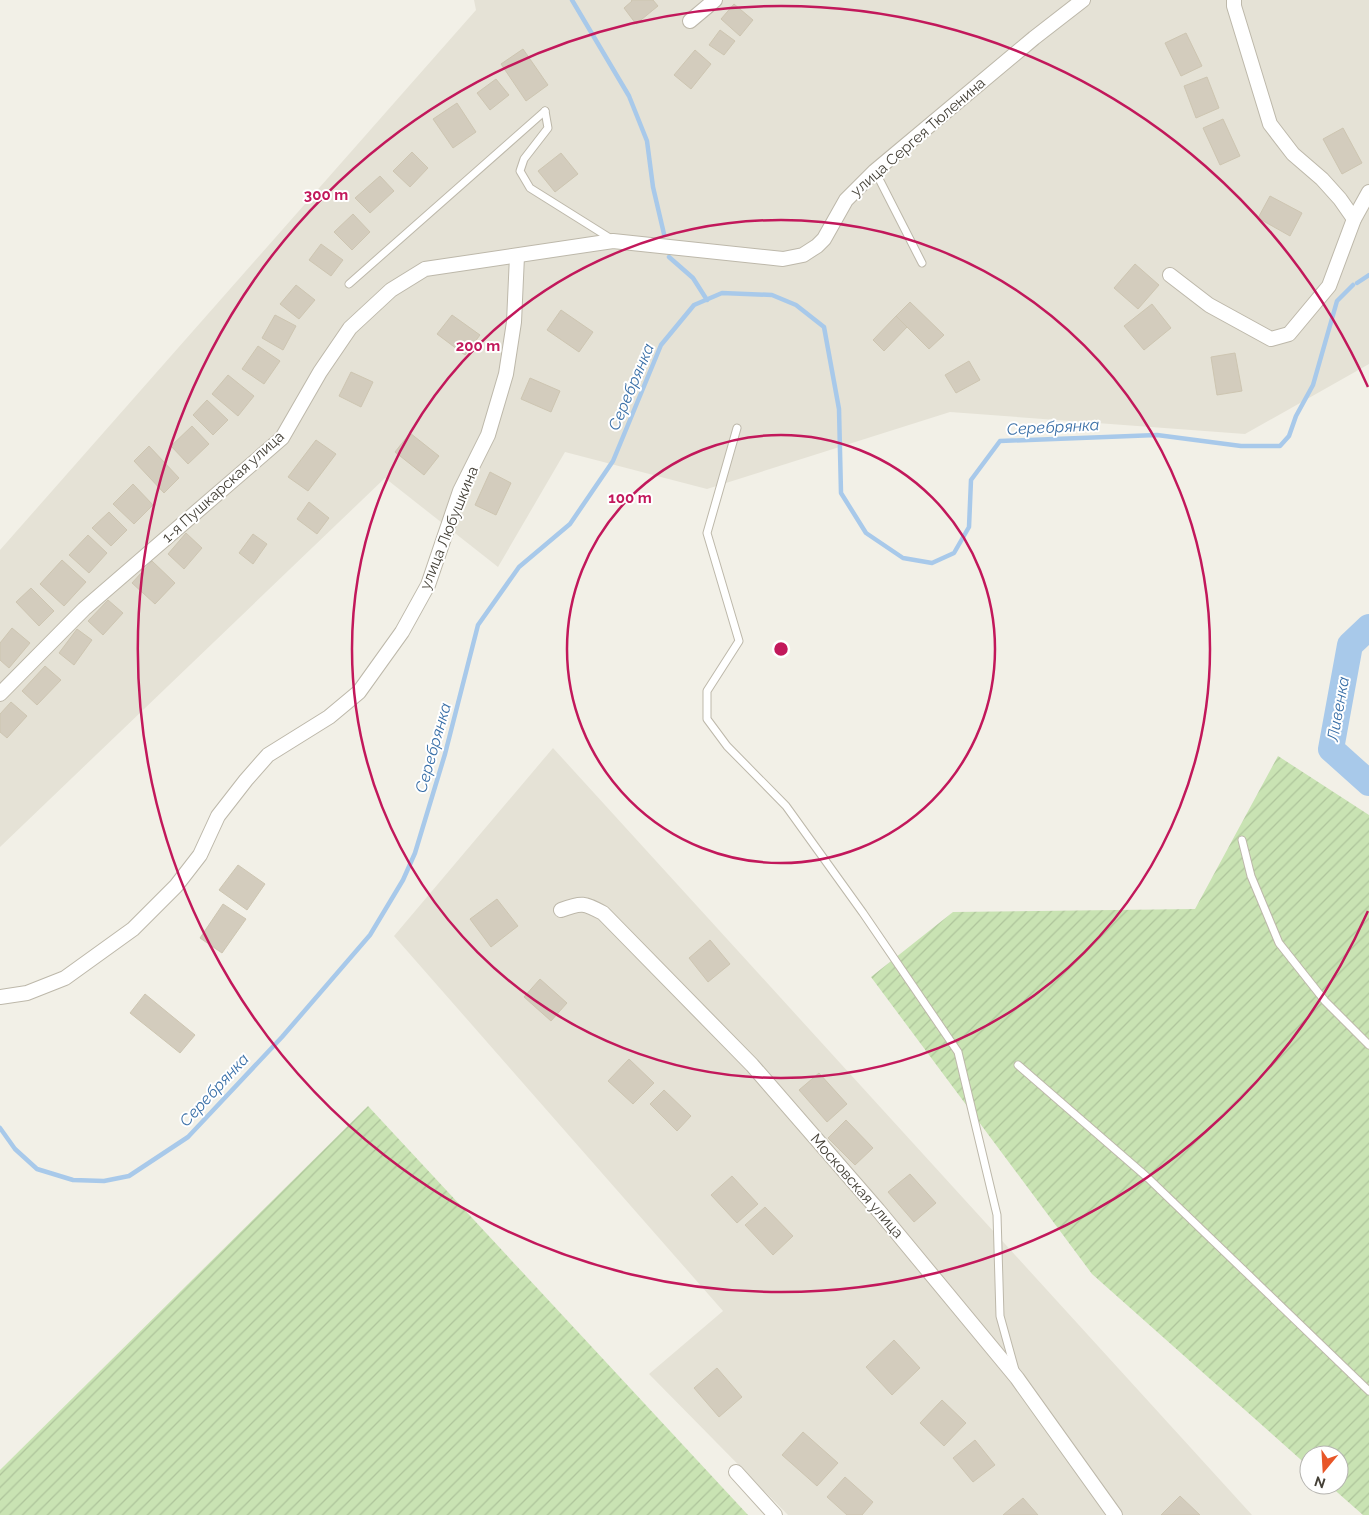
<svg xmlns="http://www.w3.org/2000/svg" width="1369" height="1515" font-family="Raleway,sans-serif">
	<defs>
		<pattern id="garden-furrows" width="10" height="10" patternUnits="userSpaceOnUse" patternTransform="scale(1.25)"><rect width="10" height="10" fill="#c9e3b3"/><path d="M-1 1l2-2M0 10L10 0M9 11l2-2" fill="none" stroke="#aec49b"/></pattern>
	</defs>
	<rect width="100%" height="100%" fill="#f2f0e7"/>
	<g fill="#e5e2d6">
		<polygon points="474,0 1369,0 1369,364 1245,434 950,412 707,489 565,452 498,567 385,478 0,847 0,550 476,10"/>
		<polygon points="553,748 1252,1515 788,1515 649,1374 723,1311 394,936"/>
	</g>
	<g fill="url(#garden-furrows)">
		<polygon points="1278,756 1369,815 1369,1515 1363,1515 1329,1485 1339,1485 1339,1455 1309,1455 1309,1467 1092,1274 871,977 953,912 1195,909"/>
		<polygon points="368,1106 748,1515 0,1515 0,1470"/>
	</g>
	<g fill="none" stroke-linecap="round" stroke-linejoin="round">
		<g stroke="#a8c9ea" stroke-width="4.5">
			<polyline points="572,0 629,96 647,141 653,187 664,234"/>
			<polyline points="669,257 693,278 707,300"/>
			<polyline points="1357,283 1369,275"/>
			<polyline points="0,1128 15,1149 37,1169 73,1180 104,1181 129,1176 188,1137 282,1037 370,935 403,880 415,853 445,754 478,625 519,567 570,524 613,461 661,345 694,305 722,293 772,295 796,305 824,327 839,409 841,493 866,533 903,558 932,563 954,553 969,527 971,480 1000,441 1157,435 1241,446 1280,446 1289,436 1296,416 1313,385 1337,301 1353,285"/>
		</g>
		<polyline stroke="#a8c9ea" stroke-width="26" points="1369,627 1350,645 1331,749 1369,783"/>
	</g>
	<g fill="#d3ccbd" stroke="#cdc5b1">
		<polygon points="631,0 653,0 658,6 636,24 624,8 632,1"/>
		<polygon points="734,4 753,20 740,36 721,19"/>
		<polygon points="720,30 735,41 724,55 709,45"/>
		<polygon points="1186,33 1202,66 1181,76 1165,43"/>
		<polygon points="523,49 548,85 526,101 501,64"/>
		<polygon points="695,50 711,64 691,89 674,75"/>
		<polygon points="1207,77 1219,108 1196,118 1184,86"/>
		<polygon points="496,79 509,95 490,110 477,93"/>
		<polygon points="457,103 476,132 453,148 433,119"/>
		<polygon points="1223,119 1240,156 1220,165 1203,128"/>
		<polygon points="1343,128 1362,163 1342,174 1323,139"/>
		<polygon points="412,152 428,168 410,187 393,171"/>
		<polygon points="561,153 578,174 555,192 538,171"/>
		<polygon points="380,176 394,191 370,213 355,198"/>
		<polygon points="1270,196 1302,213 1290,236 1258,218"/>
		<polygon points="353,214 370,232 352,250 334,232"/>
		<polygon points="321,244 343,260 331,276 309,260"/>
		<polygon points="1135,264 1159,285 1138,309 1114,288"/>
		<polygon points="296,285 315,300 299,319 280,304"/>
		<polygon points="910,302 944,335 929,349 896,316"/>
		<polygon points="1152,304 1171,328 1144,350 1124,326"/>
		<polygon points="561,310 593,332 579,352 547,330"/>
		<polygon points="275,315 296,326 283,350 262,338"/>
		<polygon points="452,315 480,335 465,355 437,334"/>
		<polygon points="896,316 907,327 884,351 873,340"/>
		<polygon points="258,346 280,361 264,384 242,369"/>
		<polygon points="1235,353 1242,391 1217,395 1211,357"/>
		<polygon points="969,361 980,380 956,393 945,375"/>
		<polygon points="351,372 373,382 361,407 339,396"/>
		<polygon points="228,375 254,396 238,416 212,394"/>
		<polygon points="530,378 560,391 551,412 521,399"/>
		<polygon points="207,400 228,420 213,435 193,415"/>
		<polygon points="192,426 209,444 188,464 171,446"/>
		<polygon points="410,433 439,456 424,475 395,452"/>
		<polygon points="316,440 336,454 308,491 288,477"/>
		<polygon points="149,446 179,478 164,493 134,461"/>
		<polygon points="490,472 511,483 496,515 475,505"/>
		<polygon points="133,484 153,505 134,524 113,504"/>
		<polygon points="309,502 329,518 317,534 297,519"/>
		<polygon points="109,512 127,530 111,546 92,528"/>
		<polygon points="186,533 202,548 184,569 168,554"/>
		<polygon points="253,534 267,544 253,564 239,553"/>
		<polygon points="88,535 107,553 89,573 69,555"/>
		<polygon points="62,560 86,582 64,606 40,584"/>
		<polygon points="152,561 175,583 155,604 132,583"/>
		<polygon points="31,588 54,611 39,626 16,602"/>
		<polygon points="108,600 123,613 103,635 88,621"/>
		<polygon points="12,628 30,643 9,668 0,660 0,643"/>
		<polygon points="77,629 92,640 74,665 59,653"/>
		<polygon points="45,666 61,680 37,705 22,691"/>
		<polygon points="11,702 27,716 7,738 0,732 0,714"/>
		<polygon points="238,865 265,884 247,910 219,890"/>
		<polygon points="497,899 518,926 491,947 470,919"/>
		<polygon points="223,904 246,919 222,953 200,938"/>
		<polygon points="710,940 730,964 708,982 689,958"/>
		<polygon points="540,979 567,1003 551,1021 524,997"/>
		<polygon points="145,994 195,1035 180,1053 130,1013"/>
		<polygon points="629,1059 654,1083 633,1104 608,1081"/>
		<polygon points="819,1073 847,1104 827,1122 799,1090"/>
		<polygon points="664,1090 691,1116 677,1131 650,1104"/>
		<polygon points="846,1120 873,1148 855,1165 828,1138"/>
		<polygon points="910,1174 936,1203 914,1222 888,1192"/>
		<polygon points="732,1176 758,1204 737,1223 711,1195"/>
		<polygon points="765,1207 793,1236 773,1255 745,1225"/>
		<polygon points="894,1340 920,1368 892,1395 866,1367"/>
		<polygon points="717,1368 742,1397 719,1417 694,1388"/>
		<polygon points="942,1400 966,1423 944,1446 920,1423"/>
		<polygon points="803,1432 838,1463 817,1486 782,1455"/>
		<polygon points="975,1440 995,1465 973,1482 953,1458"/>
		<polygon points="845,1477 873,1502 862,1515 847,1515 827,1497"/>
		<polygon points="1180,1496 1200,1515 1161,1515"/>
		<polygon points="1023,1498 1038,1515 1003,1515"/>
	</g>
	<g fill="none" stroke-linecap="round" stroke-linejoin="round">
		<g stroke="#bdb8aa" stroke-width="9">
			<g id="lane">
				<polyline points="545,111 548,128 524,159 520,171 530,188 613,240"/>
				<polyline points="875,171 922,263"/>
				<polyline points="349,284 545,111"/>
				<polyline points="737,428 707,533 739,641 707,691 707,719 727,746 786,806 863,913 958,1052 997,1215 1000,1316 1015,1370"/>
				<polyline points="1242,840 1251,876 1279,943 1325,1001 1369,1045"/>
				<polyline points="1018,1065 1148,1178 1369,1391"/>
			</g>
		</g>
		<g stroke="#bdb8aa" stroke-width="16">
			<g id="street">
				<polyline points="1234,0 1234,6 1270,124 1293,154 1322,179 1340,199 1354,219"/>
				<polyline points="690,21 715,0"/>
				<polyline points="1170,275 1209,305 1271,339 1289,334 1329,286 1354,219 1369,192"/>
				<polyline points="0,694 84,609 282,438 320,372 350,328 391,290 425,269 613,241 783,259 803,255 817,246 824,239 846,200 875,171 1034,38 1083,0"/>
				<path d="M561,910C582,902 584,903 603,913L752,1065L878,1210L1017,1378L1115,1515"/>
				<polyline points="0,997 27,993 65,978 133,929 176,886 200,855 218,816 246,780 268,755 329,717 359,692 402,632 428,585 460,491 488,435 506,374 514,322 517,256"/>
				<polyline points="736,1472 775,1515"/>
			</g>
		</g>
		<use href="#lane" stroke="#fff" stroke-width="7"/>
		<use href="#street" stroke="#fff" stroke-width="14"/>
	</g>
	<g fill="none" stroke="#c2185b" stroke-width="2.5">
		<circle cx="781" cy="649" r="214"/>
		<circle cx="781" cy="649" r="429"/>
		<path d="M1368 911A643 643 0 1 1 1368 387"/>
	</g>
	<g text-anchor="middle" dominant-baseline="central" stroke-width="4" stroke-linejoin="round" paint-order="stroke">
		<g font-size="15" fill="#444037" stroke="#fff">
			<text transform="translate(918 137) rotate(-41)">улица Сергея Тюленина</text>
			<text transform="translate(223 487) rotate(-42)">1-я Пушкарская улица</text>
			<text transform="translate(449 528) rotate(-68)">улица Любушкина</text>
			<text transform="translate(857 1186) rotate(49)">Московская улица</text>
		</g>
		<g font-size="16" font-style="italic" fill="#396fa7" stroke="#fff">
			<text transform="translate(631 387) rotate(-67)">Серебрянка</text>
			<text transform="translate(1053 427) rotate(-3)">Серебрянка</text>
			<text transform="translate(1338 709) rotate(-80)">Ливенка</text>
			<text transform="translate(433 748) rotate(-74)">Серебрянка</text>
			<text transform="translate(214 1090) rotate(-47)">Серебрянка</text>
		</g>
	</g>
	<circle cx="781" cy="649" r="8" fill="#c2185b" stroke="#fff" stroke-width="2.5"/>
	<g font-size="15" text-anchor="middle" font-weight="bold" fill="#c2185b" stroke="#fff" stroke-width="4" stroke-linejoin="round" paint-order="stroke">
		<text x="326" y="200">300 m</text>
		<text x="478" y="351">200 m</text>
		<text x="630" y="503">100 m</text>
	</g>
	<g transform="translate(1324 1470) rotate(198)"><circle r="24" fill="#ffffff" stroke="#b4b3af"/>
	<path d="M0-4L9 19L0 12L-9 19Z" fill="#e85628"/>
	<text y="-8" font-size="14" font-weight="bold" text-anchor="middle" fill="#444037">N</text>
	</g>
</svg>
